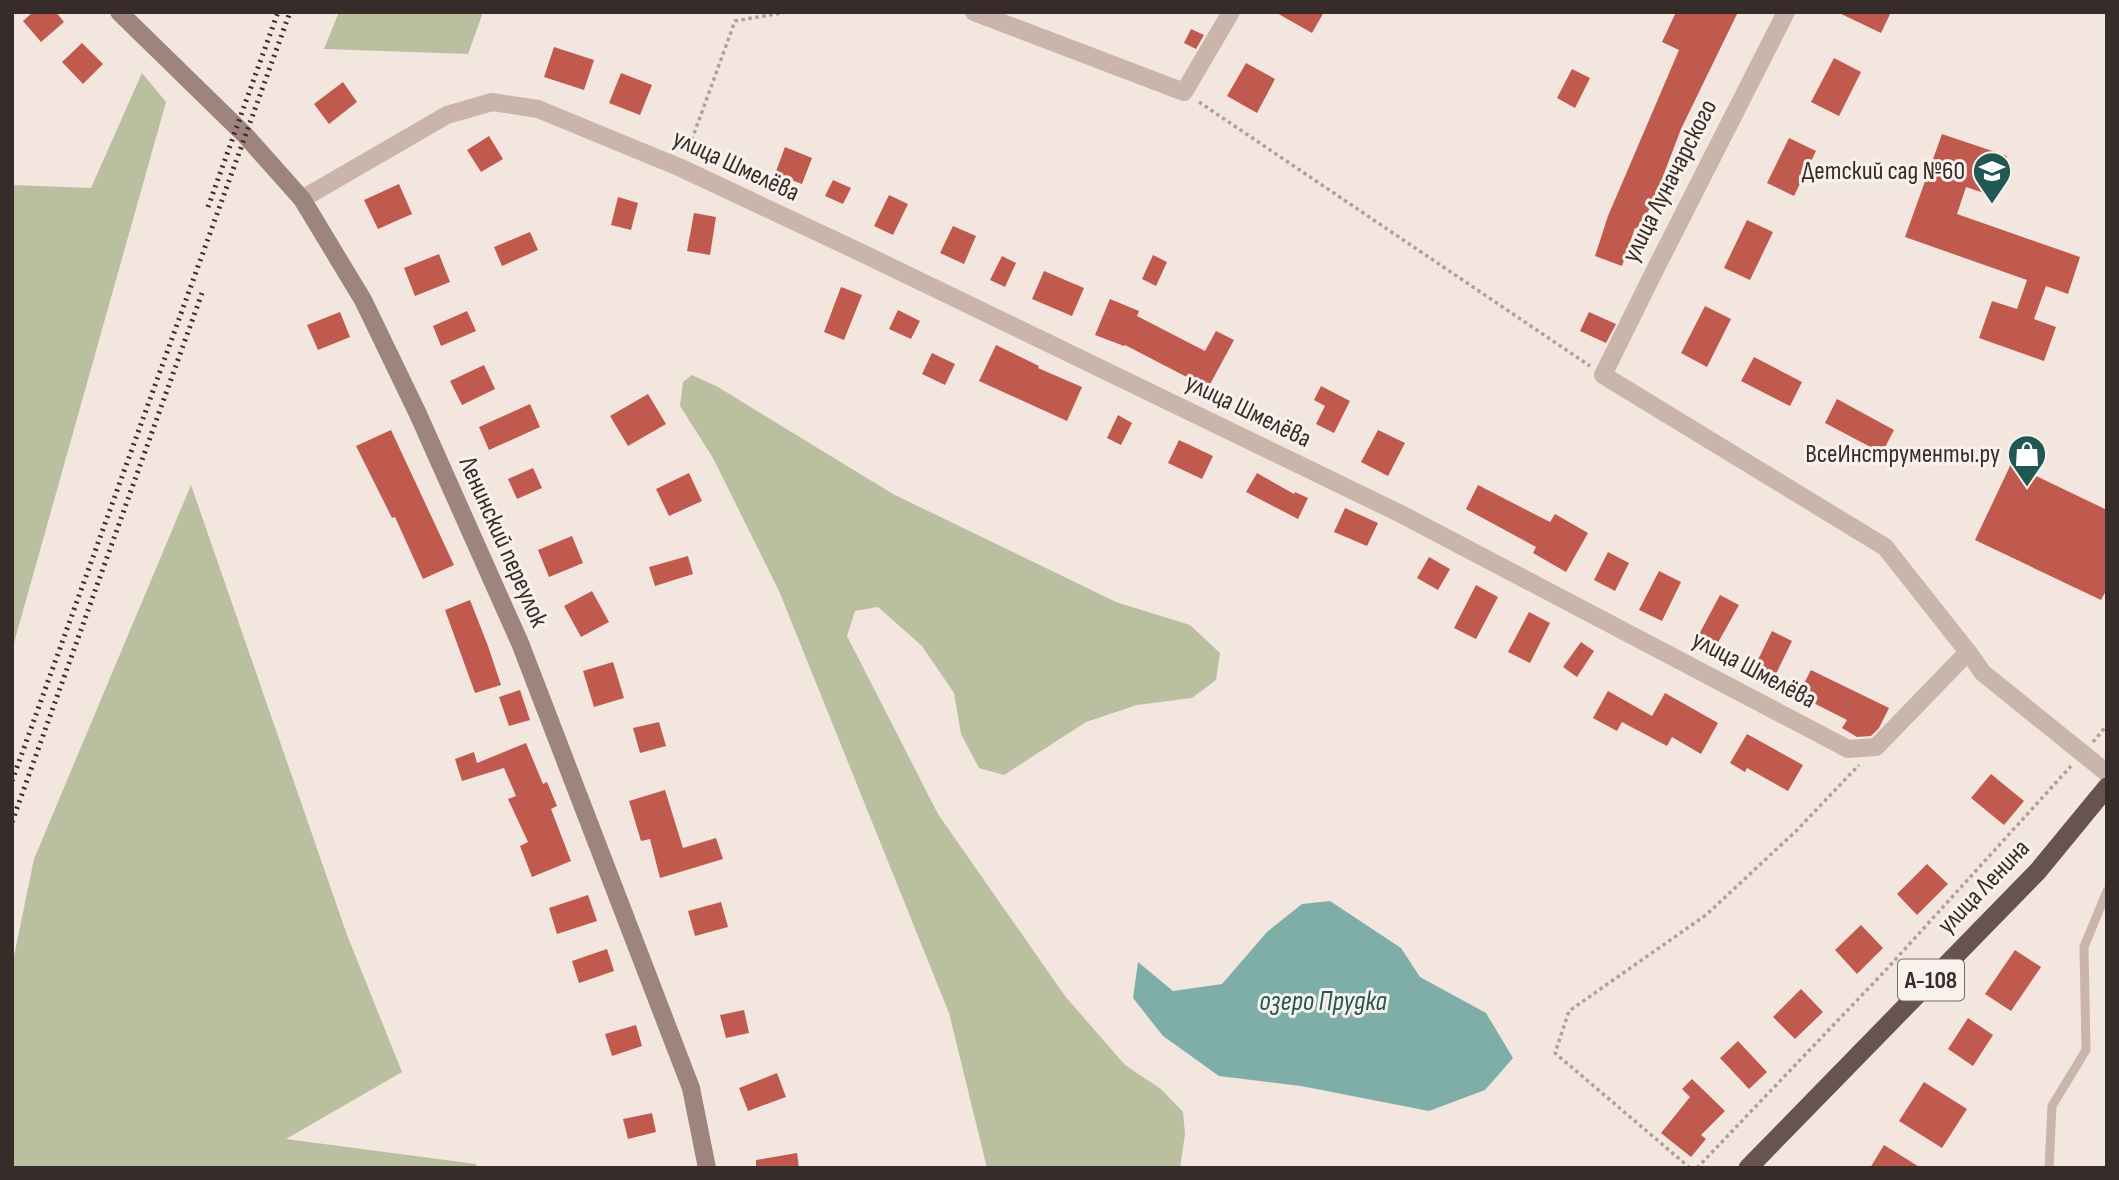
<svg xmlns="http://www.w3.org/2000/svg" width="2119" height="1180" font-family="'Sofia Sans Condensed',sans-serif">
	<rect width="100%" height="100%" fill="#f2e6df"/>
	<g fill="#bac09f">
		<polygon points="339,12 483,12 468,54 324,49"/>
		<polygon points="142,73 166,102 12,650 12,185 91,188"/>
		<polygon points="692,375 718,387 893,494 1116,602 1190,625 1220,653 1216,680 1192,698 1137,705 1086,722 1004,775 979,768 961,734 954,693 922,646 878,607 855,611 847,636 938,814 1065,996 1125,1065 1161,1089 1183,1112 1185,1134 1180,1168 987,1168 949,1013 779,591 713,458 680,406 683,382"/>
		<polygon points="191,485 347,935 402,1072 286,1139 476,1164 478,1168 12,1168 12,966 34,859"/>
	</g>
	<polygon fill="#7faea9" points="1330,901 1401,948 1420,977 1486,1013 1513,1058 1485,1090 1429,1111 1301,1086 1219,1076 1163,1036 1133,998 1138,962 1173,991 1222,984 1267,932 1302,904"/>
	<g fill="#c15a4e">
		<polygon points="33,12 56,12 64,22 41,42 23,21"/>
		<polygon points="1275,12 1324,12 1312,33"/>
		<polygon points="1676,12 1738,12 1681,129 1657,192 1640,229 1635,228 1622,266 1595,256 1608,216 1679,50 1662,42"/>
		<polygon points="1837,12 1891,12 1881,33"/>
		<polygon points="1191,29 1204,35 1196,49 1184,43"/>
		<polygon points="82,43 103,64 83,84 62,62"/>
		<polygon points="554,47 594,60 584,90 544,77"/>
		<polygon points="1834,58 1861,72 1839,116 1811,102"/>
		<polygon points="1246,63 1275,79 1257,113 1227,96"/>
		<polygon points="1572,69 1590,78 1575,108 1557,98"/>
		<polygon points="621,73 652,85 640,115 609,103"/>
		<polygon points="343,82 357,102 329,124 314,104"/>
		<polygon points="1942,134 2007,156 1993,196 1966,187 1957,214 2080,257 2068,294 2046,286 2034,319 2056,327 2044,361 1979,338 1992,301 2017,309 2027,280 1905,237"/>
		<polygon points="489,136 503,159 481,172 467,150"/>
		<polygon points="1789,138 1816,151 1794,196 1767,183"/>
		<polygon points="785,147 812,158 802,184 775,174"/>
		<polygon points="833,180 851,188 843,204 825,196"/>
		<polygon points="399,184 412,214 378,229 364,200"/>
		<polygon points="889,195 908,204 893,235 874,226"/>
		<polygon points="618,197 638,203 631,230 611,225"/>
		<polygon points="694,213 716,217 710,255 687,251"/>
		<polygon points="1747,220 1773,232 1750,280 1724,268"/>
		<polygon points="953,226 976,236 964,264 940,253"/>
		<polygon points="530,232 538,250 502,266 494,247"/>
		<polygon points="439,254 450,282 415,296 404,268"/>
		<polygon points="1153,255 1167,262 1156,286 1142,279"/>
		<polygon points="1002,256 1016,263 1005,287 990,280"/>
		<polygon points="1044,271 1084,288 1072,316 1032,299"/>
		<polygon points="841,287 862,295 844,340 824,332"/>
		<polygon points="1110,299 1139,311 1137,316 1205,351 1216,331 1234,340 1208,388 1125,345 1124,346 1095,335"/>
		<polygon points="1705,306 1731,319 1707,367 1681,353"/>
		<polygon points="898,310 920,321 911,339 889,329"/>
		<polygon points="467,311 476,331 441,346 433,326"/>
		<polygon points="340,312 350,337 318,350 307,325"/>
		<polygon points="1589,312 1616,324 1606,343 1580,331"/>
		<polygon points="996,345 1039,366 1038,368 1082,387 1067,421 979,381"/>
		<polygon points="932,353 955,364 945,385 922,374"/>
		<polygon points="1754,357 1802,382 1790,406 1741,381"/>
		<polygon points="484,365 495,389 462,405 450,381"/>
		<polygon points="1321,386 1350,401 1334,433 1316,424 1325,406 1314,400"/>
		<polygon points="648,394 666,424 628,446 610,416"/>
		<polygon points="1837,399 1894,430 1882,453 1825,423"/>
		<polygon points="530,404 540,427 489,450 479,427"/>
		<polygon points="1118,415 1132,423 1121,445 1107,438"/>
		<polygon points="391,430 454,565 423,579 395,517 392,518 356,446"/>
		<polygon points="1378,430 1405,443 1388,476 1361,462"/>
		<polygon points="1179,440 1213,456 1202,479 1168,463"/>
		<polygon points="2011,464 2107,510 2107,589 2101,600 1975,540"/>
		<polygon points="533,468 542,488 517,499 508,479"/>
		<polygon points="689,473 702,501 669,516 656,489"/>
		<polygon points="1257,473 1294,494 1295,492 1308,498 1298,519 1246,492"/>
		<polygon points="1478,485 1550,522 1555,514 1588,533 1566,572 1533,553 1536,547 1466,509"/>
		<polygon points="1345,508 1378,523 1367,546 1334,532"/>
		<polygon points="572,536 583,563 549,577 538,550"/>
		<polygon points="1608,552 1629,563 1615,591 1594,580"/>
		<polygon points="688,556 693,574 655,586 649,567"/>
		<polygon points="1429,557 1450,569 1438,590 1417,578"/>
		<polygon points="1659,571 1681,582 1662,621 1639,610"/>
		<polygon points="1476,585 1498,597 1476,639 1454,628"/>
		<polygon points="592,591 609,622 581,637 564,606"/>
		<polygon points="1720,595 1739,605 1715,648 1697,638"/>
		<polygon points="470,600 488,646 501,685 475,693 445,610"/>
		<polygon points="1529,612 1550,623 1530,663 1508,652"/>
		<polygon points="1772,631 1792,641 1773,680 1753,670"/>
		<polygon points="1581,642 1594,651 1577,677 1563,667"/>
		<polygon points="613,662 624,698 594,707 583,671"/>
		<polygon points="1811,670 1889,708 1879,728 1871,736 1857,737 1842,728 1847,720 1798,695"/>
		<polygon points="520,690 530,720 509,726 499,697"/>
		<polygon points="1608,691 1652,716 1665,693 1718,723 1701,754 1672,737 1667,746 1622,722 1617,731 1593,718"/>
		<polygon points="659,722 666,746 640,753 633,728"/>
		<polygon points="1747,734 1803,765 1788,791 1747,768 1745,772 1730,763"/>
		<polygon points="526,743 543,784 547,782 557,806 551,809 571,861 532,877 520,846 528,842 508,799 516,796 504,768 462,781 455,759 474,752 477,763"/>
		<polygon points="1991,774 2024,801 2004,825 1971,798"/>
		<polygon points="665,790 683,848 716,838 723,859 660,878 650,839 641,841 629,801"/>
		<polygon points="1927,864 1948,884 1917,915 1897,894"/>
		<polygon points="588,895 597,921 557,934 549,908"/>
		<polygon points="721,902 728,927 695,936 688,911"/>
		<polygon points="1861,925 1883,948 1857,974 1835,950"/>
		<polygon points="607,949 614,971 579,983 572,961"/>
		<polygon points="2015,950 2041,967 2011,1011 1985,994"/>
		<polygon points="1801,989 1823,1012 1795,1039 1773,1017"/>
		<polygon points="744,1010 749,1033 726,1038 720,1015"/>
		<polygon points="1968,1018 1993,1035 1973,1066 1948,1049"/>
		<polygon points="636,1025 642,1046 612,1056 605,1034"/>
		<polygon points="1738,1041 1767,1072 1749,1089 1720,1058"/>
		<polygon points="777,1073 786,1097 748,1111 739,1088"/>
		<polygon points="1692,1079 1725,1111 1701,1135 1706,1139 1691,1157 1661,1133 1690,1097 1682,1089"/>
		<polygon points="1924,1082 1967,1109 1942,1148 1899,1121"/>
		<polygon points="652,1113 656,1132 628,1139 623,1119"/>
		<polygon points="1884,1145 1921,1168 1870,1168"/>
		<polygon points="797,1153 799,1168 756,1168 756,1160"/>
	</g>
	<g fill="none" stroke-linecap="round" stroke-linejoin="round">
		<g stroke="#b59f95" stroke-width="3.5" stroke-dasharray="3.5 3.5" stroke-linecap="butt">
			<polyline points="1199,102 1590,366"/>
			<polyline points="687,153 735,21 787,12"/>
			<polyline points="2093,742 2107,725"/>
			<polyline points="1690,1168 1555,1053 1569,1011 1706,915 1796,831 1859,765"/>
			<polyline points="1697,1168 1884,972 2071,766"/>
		</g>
		<polyline stroke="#cab5ab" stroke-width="9" points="2049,1168 2052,1106 2086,1050 2084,947 2107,891"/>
		<g stroke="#cab5ab" stroke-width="18">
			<polyline points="974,12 1184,92 1231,12"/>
			<polyline points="1786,12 1657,266 1603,375 1885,547 1968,652"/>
			<polyline points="302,199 447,115 492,102 538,109 681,168 866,255 1401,514 1848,749 1876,747 1968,652 1983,673 2107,773"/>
		</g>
		<polyline stroke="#9d847c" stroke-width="18" points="119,12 245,135 302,199 363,300 418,414 520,643 691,1088 707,1168"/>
		<polyline stroke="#68544e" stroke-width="19" points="1748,1168 2038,871 2107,787"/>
		<g stroke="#382c2a" stroke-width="5" stroke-dasharray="2 5" stroke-linecap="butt">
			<polyline points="208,207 278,12"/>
			<polyline points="12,781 290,12"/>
			<polyline points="12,822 202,293"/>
		</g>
	</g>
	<defs>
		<g id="school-pin" transform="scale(2.0125)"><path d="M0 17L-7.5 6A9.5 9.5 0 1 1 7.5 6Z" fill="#215854" stroke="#f9f1eb"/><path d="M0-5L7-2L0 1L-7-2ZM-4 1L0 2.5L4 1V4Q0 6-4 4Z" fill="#fff"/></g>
		<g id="shop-pin" transform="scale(2.0125)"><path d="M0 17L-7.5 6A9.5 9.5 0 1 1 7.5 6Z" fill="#215854" stroke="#f9f1eb"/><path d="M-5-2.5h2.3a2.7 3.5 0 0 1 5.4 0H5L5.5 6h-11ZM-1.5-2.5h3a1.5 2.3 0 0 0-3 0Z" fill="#fff"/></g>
	</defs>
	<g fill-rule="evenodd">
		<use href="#school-pin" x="1992" y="171"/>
		<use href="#shop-pin" x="2027" y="454"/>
	</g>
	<g text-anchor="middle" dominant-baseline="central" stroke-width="6" stroke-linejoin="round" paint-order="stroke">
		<rect fill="#f9f1eb" stroke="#726764" stroke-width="2" x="1898" y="959.5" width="66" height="41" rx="5"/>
		<g font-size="24" font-weight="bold" fill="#382c2a">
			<text x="1931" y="980">А-108</text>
		</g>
		<g font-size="26" fill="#382c2a" stroke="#f9f1eb">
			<text transform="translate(736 166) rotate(25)">улица Шмелёва</text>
			<text transform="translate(1670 181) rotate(-63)">улица Луначарского</text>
			<text transform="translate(1248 411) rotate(26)">улица Шмелёва</text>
			<text transform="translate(503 542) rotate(66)">Ленинский переулок</text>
			<text transform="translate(1754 670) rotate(28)">улица Шмелёва</text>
			<text transform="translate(1984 887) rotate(-46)">улица Ленина</text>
		</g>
		<g font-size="26" fill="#382c2a" stroke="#f9f1eb" text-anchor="end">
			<text x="1965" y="171">Детский сад №60</text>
			<text x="2000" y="454">ВсеИнструменты.ру</text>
		</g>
		<g font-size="28" font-style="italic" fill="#215854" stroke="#f9f1eb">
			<text x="1323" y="1001">озеро Прудка</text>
		</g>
	</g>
	<rect width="2119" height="1180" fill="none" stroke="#382c2a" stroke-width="28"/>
</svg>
